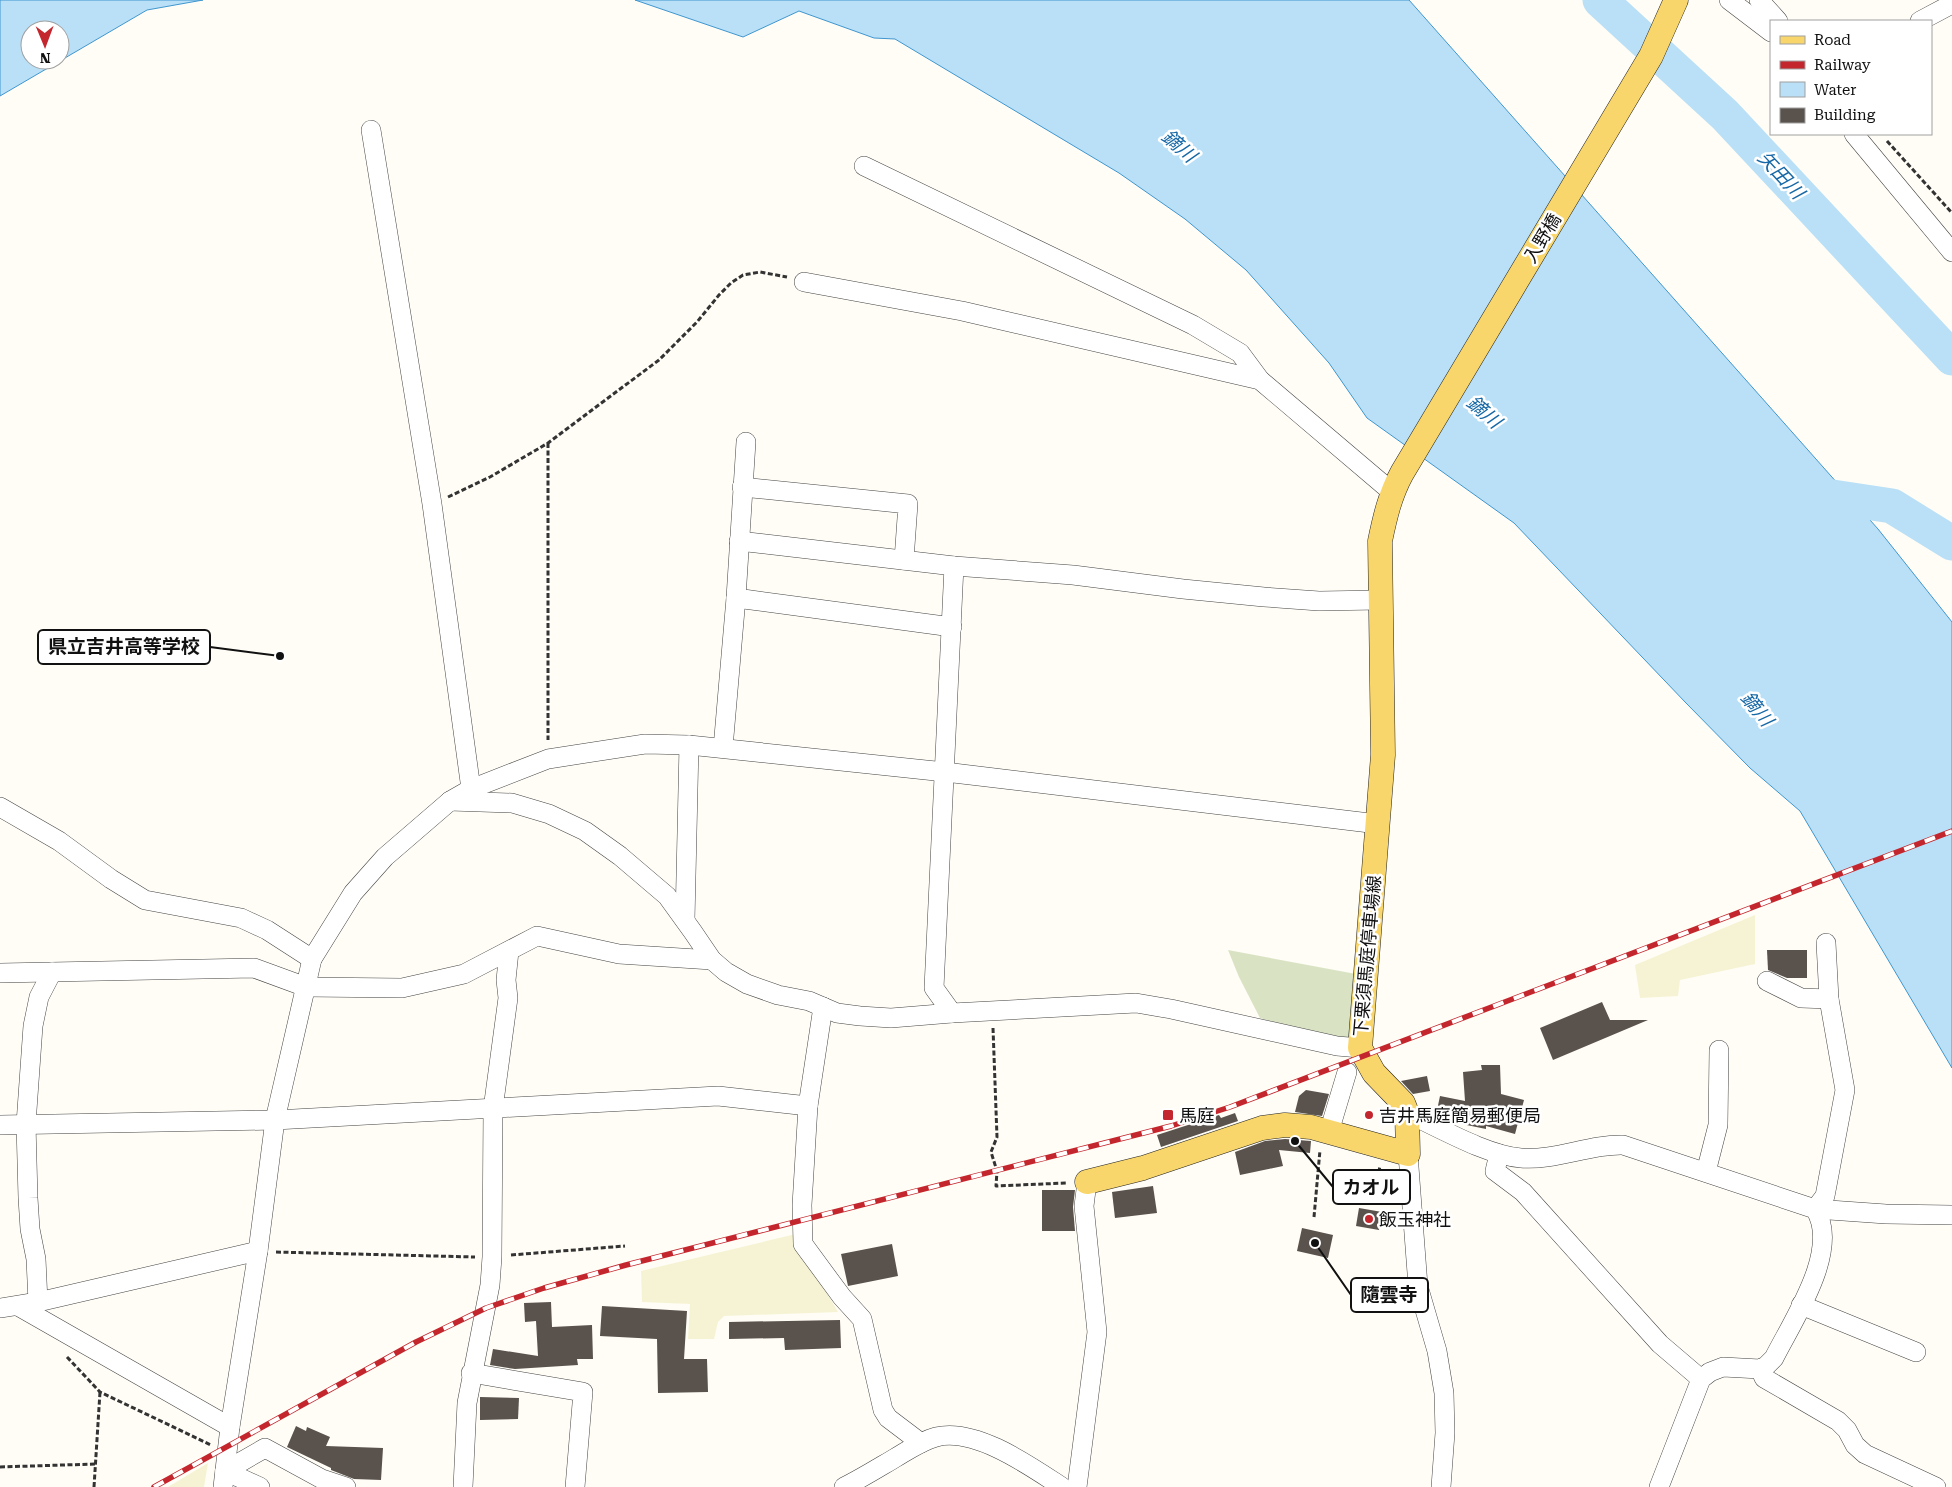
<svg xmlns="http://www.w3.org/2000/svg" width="1952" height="1487" font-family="'Roboto Serif','Noto Sans JP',serif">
	<rect width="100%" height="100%" fill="#fffdf5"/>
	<g fill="#f6f3d4">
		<polygon points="1755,915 1755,964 1680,980 1678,996 1640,998 1635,965"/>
		<polygon points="796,1234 800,1247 838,1312 724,1316 718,1322 714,1339 688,1339 690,1304 642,1302 641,1271"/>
		<polygon points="208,1463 204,1487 168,1487"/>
	</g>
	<polygon fill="#d9e3c4" points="1228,950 1356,974 1351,1033 1348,1038 1336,1042 1260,1018 1239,977"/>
	<g fill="#b9e0f7" stroke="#3f96cf" fill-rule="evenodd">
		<path d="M0,0H203L147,10L0,96ZM30,30H60V60H30Z"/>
		<polygon points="635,0 1409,0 1878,529 1952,622 1952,1068 1800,811 1750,768 1686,703 1514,523 1367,418 1329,363 1246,270 1185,219 1119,173 895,39 874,38 799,11 743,37"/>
	</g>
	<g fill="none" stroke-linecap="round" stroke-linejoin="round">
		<g stroke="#b9e0f7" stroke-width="35">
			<polyline points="1600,0 1725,115 1952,358"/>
			<polyline points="1806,493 1892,506 1952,543"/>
		</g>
	</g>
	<g fill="#5a524d">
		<polygon points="1767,950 1807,950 1807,978 1787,978 1768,970"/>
		<polygon points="1602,1002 1610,1020 1648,1020 1553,1060 1540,1028"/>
		<polygon points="1481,1065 1500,1065 1501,1094 1524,1100 1515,1134 1486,1126 1486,1129 1452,1122 1436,1115 1440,1096 1465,1101 1463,1072 1482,1070"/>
		<polygon points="1427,1076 1430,1091 1413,1094 1401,1081"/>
		<polygon points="1306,1090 1329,1094 1322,1116 1295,1112 1299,1096"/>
		<polygon points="1235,1113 1238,1121 1161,1147 1157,1135 1219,1115 1221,1118"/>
		<polygon points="1285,1139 1311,1141 1310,1153 1279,1150 1283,1166 1240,1175 1235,1152 1265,1141"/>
		<polygon points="1153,1186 1157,1213 1115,1218 1112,1192"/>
		<polygon points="1042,1190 1075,1190 1073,1207 1075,1231 1042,1231"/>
		<polygon points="1359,1208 1382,1212 1379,1230 1356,1226"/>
		<polygon points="1302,1228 1333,1235 1328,1258 1297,1251"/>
		<polygon points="892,1244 898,1276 848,1286 841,1254"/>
		<polygon points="551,1302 552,1327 592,1325 593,1359 577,1359 578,1365 515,1369 490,1365 493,1349 538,1356 536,1321 525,1322 524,1303"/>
		<polygon points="602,1306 687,1311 684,1359 707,1359 708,1392 658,1393 657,1339 600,1336"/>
		<polygon points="840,1320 841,1348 785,1350 784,1338 729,1339 729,1322"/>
		<polygon points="480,1397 519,1398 518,1419 480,1420"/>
		<polygon points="296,1426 306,1431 307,1427 330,1437 326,1446 383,1448 381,1480 354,1479 331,1470 331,1468 287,1447"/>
	</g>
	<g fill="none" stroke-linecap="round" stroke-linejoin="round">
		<g stroke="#444" stroke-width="20">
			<g id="minor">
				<polyline points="1729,0 1771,32"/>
				<polyline points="1759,0 1778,21"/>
				<polyline points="1920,21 1952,4"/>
				<polyline points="371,130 432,504 471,789"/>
				<polyline points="1854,134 1952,252"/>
				<polyline points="864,166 1193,325 1240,353 1260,380"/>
				<polyline points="804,282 962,311 1260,380 1392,492"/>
				<polyline points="742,487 908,504 904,560"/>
				<polyline points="739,541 954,566 1073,575 1183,589 1264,597 1319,601 1379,600"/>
				<polyline points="736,598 952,627"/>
				<polyline points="723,748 736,598 746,442"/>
				<polyline points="450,801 512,803 549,814 585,831 620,856 667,896 693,932 712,960 726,972 747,984 778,995 809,1001 837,1013 860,1016 891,1018 952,1013 1136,1003 1171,1009 1337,1046 1360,1048"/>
				<polyline points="0,807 59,841 111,879 145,900 241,918 267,930 312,959"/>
				<polyline points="685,920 689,745"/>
				<polyline points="0,973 254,968 306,987 402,988 464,974 537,936 619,954 712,960"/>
				<polyline points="1767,981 1801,998 1829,999"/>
				<polyline points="823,1007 808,1106 802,1205 803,1244 842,1297 862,1319 883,1410 888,1418 921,1443"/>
				<polyline points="952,1013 934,988 954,566"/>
				<path d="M1407,1113C1440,1128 1486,1155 1521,1158C1555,1161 1589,1144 1623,1145L1815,1209C1841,1250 1793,1320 1774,1358L1766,1366L1760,1369L1723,1367L1710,1372L1701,1379L1659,1487"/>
				<polyline points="0,1125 275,1120 718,1096 808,1106"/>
				<polyline points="1329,1132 1347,1072"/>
				<polyline points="1408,1154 1418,1286 1437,1351 1444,1393 1445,1433 1441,1487"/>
				<polyline points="1499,1154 1495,1171 1523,1192 1660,1344 1701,1379"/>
				<polyline points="1706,1172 1718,1125 1719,1050"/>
				<polyline points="1815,1209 1825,1196 1845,1090 1829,999 1826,943"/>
				<polyline points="1815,1209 1886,1214 1952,1215"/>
				<polyline points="38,1302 36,1259 30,1229 28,1198 26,1124 33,1026 39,997 52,972"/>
				<polyline points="1801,1305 1916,1352"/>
				<polyline points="18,1306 230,1427"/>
				<polyline points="0,1308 38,1302 258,1251"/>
				<polyline points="1760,1369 1764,1378 1838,1421 1847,1430 1855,1445 1865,1454 1936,1487"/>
				<polyline points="471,1373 583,1392 575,1487"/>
				<polyline points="225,1471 265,1448 322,1479 346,1487"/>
				<polyline points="225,1471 260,1487"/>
				<polyline points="223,1487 230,1427 258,1251 275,1120 312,959 353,893 385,857 450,801 471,789 548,759 645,744 689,745 945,772 1378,824"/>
				<polyline points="463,1487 467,1403 490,1285 492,1257 493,1109 508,998 506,980 509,951"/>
				<path d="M844,1487C862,1478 878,1468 895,1458C907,1451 921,1441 936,1437C975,1427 1030,1466 1062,1487"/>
				<polyline points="1077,1487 1097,1332 1084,1206 1087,1182"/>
			</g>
		</g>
		<g stroke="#222" stroke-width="25">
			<path id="major" d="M1087,1182L1143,1168L1262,1128L1285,1125L1311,1127L1408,1154L1407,1113L1403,1103L1374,1073L1360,1048L1383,755L1380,541C1385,517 1390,495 1402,473L1651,56L1676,0"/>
		</g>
		<g stroke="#333" stroke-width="3" stroke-dasharray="5 2.5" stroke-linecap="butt">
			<polyline points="1887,141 1952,213"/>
			<polyline points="548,443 548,740"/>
			<polyline points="448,497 490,477 548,443 596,407 659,360 697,322 719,295 731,283 743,275 760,272 787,277"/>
			<polyline points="993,1028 997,1137 991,1152 997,1171 996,1186 1066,1183"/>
			<polyline points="1373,1202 1380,1166"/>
			<polyline points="1314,1217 1320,1150"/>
			<polyline points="276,1252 475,1257"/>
			<polyline points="511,1255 625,1246"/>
			<polyline points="67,1357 100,1392 211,1445"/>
			<polyline points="0,1467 95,1464"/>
			<polyline points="94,1487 100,1392"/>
		</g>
		<use href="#minor" stroke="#fff" stroke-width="19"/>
		<use href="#major" stroke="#f9d66b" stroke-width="24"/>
		<g stroke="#c4262e" stroke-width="5.5">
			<polyline id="rail" points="154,1487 416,1342 486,1308 544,1288 626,1265 1171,1126 1230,1107 1952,831"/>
		</g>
		<use href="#rail" stroke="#fff" stroke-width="4" stroke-dasharray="11" stroke-linecap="butt"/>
	</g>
	<g fill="#c4262e" stroke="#fff" stroke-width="2">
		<rect x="1162" y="1109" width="12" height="12" rx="2.5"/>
		<circle cx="1369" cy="1115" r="5"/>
		<circle cx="1369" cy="1219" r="5"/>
	</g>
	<g text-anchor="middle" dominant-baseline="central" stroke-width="5" stroke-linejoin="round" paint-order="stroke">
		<g font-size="18" fill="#111" stroke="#fff">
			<text transform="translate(1542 238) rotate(-59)">入野橋</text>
			<text transform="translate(1367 956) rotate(-85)">下栗須馬庭停車場線</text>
		</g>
		<g font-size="18" fill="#111" stroke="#fff" text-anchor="start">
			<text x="1179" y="1115">馬庭</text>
			<text x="1379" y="1115">吉井馬庭簡易郵便局</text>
			<text x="1379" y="1219">飯玉神社</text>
		</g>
		<g font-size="19" font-style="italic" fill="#1768a6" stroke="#fff">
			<text transform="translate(1179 146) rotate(41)">鏑川</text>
			<text transform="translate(1781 175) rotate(47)">矢田川</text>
			<text transform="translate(1484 412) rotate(41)">鏑川</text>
			<text transform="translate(1757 709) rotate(51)">鏑川</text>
		</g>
	</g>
	<path fill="none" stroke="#111" stroke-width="2" d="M280 656L210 647M1295 1141L1333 1187M1315 1243L1351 1295"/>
	<g fill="#111" stroke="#fff" stroke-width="2">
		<circle cx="280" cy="656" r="5"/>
		<circle cx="1295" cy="1141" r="5"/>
		<circle cx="1315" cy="1243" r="5"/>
	</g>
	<g fill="#fff" stroke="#111" stroke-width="2">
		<rect x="38" y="630" width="172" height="34" rx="5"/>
		<rect x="1333" y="1170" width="77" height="34" rx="5"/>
		<rect x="1351" y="1278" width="77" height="34" rx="5"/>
	</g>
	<g font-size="19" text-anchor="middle" font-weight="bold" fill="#111">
		<text x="124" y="653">県立吉井高等学校</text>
		<text x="1371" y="1194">カオル</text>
		<text x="1389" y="1301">隨雲寺</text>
	</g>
	<rect x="1770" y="20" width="162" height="115" fill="#ffffff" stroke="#a0a0a0"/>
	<rect x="1780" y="36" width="25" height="8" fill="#f9d66b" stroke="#a0a0a0"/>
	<text x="1814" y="45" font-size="15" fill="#111111">Road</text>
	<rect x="1780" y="61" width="25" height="8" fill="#c4262e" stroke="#a0a0a0"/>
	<text x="1814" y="70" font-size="15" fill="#111111">Railway</text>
	<rect x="1780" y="82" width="25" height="15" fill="#b9e0f7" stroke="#a0a0a0"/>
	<text x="1814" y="95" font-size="15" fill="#111111">Water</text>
	<rect x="1780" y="108" width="25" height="15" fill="#5a524d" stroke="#a0a0a0"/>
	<text x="1814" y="120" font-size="15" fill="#111111">Building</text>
	<g transform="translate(45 45) rotate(179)"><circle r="24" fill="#ffffff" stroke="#a0a0a0"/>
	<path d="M0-4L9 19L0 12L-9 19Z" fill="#c4262e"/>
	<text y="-8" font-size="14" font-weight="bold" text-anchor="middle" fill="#111111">N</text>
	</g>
</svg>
